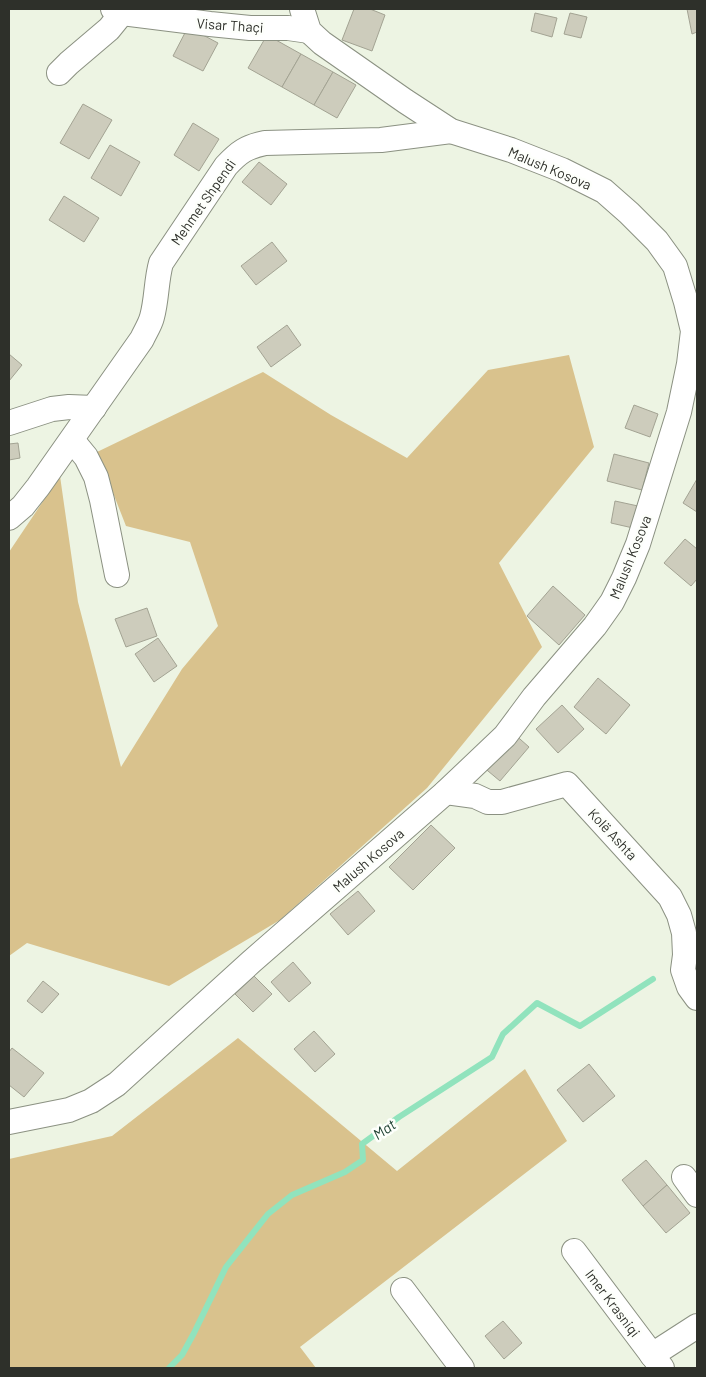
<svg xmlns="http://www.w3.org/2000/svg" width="706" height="1377" font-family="Barlow,sans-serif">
	<rect width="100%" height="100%" fill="#edf4e3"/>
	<g fill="#d9c28d">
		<polygon points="569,355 594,447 499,563 542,647 427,788 280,920 169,986 27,943 9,956 9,552 60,476 78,602 121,767 182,669 218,626 190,542 126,526 97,452 263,372 331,415 407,458 488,370"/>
		<polygon points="238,1038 397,1171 525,1069 567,1141 300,1347 316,1368 9,1368 9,1159 112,1136"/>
	</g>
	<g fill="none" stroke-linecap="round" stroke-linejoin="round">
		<polyline stroke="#91e3bd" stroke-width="6" points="169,1368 182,1355 194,1333 226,1267 268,1214 292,1195 345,1172 363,1160 362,1144 399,1117 492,1057 503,1034 537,1003 580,1026 653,979"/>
	</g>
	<g fill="#cdccbc" stroke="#a3a393">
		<polygon points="354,9 370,9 385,15 372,51 342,40"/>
		<polygon points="687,9 697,9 697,32 692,34"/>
		<polygon points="535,13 557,18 552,37 531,31"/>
		<polygon points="570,13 587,17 581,38 564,34"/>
		<polygon points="188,27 218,43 203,71 173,56"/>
		<polygon points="267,35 301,54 282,87 248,68"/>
		<polygon points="301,54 333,72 314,105 282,87"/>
		<polygon points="333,72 356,85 337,118 314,105"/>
		<polygon points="83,104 112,120 89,159 60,143"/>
		<polygon points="193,123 219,139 199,171 174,155"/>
		<polygon points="110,145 140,162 121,196 91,178"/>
		<polygon points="259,162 287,184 271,205 242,182"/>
		<polygon points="64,196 99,218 84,242 49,220"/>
		<polygon points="272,242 287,261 256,285 241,266"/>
		<polygon points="287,325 301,345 271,367 257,347"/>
		<polygon points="9,354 22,365 9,381"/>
		<polygon points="634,405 658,414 650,437 625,428"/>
		<polygon points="18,443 20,458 9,460 9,444"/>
		<polygon points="614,454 649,463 642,490 607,481"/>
		<polygon points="697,479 697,512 683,503"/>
		<polygon points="615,501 638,506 633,528 611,523"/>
		<polygon points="685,539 697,549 697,579 691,586 664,563"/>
		<polygon points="553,586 585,615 559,645 527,616"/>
		<polygon points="147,608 157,636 126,647 115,619"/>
		<polygon points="158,638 177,666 154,682 135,654"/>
		<polygon points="598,678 630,705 606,734 574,707"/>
		<polygon points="562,705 584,729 558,753 536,729"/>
		<polygon points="512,732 529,747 500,781 482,766"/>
		<polygon points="431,825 455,848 413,890 389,867"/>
		<polygon points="358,891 375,911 348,935 330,914"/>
		<polygon points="293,962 311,983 289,1002 271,982"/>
		<polygon points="254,976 272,994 253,1012 235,994"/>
		<polygon points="43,981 59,994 42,1013 27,1001"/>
		<polygon points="314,1031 335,1054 315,1072 294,1049"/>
		<polygon points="12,1048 44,1073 24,1097 9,1085 9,1052"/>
		<polygon points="589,1064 615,1096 583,1122 557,1090"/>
		<polygon points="646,1160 667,1185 643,1206 622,1180"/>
		<polygon points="667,1185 690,1213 666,1233 643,1206"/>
		<polygon points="503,1321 522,1343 504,1359 485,1336"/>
	</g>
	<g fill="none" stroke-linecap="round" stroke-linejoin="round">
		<g stroke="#8b9182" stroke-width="26">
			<g id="minor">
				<polyline points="113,9 122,13 210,24 250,28 288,28 309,31"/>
				<polyline points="59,73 69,63 109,29 122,13"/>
				<polyline points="9,423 52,409 69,407 94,408"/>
				<polyline points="72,440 86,457 96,477 102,500 117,575"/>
				<path d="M9,518L23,506L38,487L142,339C145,332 150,325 152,317C157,299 156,281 161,263L226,166C239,152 246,147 265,143L381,140L451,131"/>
				<polyline points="446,792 475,796 488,802 502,802 567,784 670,897 679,915 684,933 685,955 683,970 689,987 697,998"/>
				<polyline points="9,1122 69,1110 91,1101 117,1084 251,962 446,792 505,736 534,697 595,626 612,602 624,578 638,544 679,412 689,364 693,331 686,302 675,266 657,241 629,213 604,191 562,170 511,150 451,131 405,101 322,43 309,31 302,9"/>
				<polyline points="684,1177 697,1195"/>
				<polyline points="574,1251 662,1368"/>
				<polyline points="403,1290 462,1368"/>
				<polyline points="652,1355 697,1326"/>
			</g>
		</g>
		<use href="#minor" stroke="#fff" stroke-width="24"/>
	</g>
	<g text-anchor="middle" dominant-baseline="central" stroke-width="5" stroke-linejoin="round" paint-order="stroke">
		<g font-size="14" fill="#2e302a" stroke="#fdfffb">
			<text transform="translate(230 25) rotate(4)">Visar Thaçi</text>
			<text transform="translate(550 168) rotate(23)">Malush Kosova</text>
			<text transform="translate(203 202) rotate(-55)">Mehmet Shpendi</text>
			<text transform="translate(630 557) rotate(-68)">Malush Kosova</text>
			<text transform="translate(613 834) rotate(47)">Kolë Ashta</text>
			<text transform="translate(368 860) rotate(-41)">Malush Kosova</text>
			<text transform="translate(613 1303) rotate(53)">Imer Krasniqi</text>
		</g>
		<g font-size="15" font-style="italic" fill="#173b2c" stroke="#fdfffb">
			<text transform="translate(384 1129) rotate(-34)">Mat</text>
		</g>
	</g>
	<rect width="706" height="1377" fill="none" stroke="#2e302a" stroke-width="20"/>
</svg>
